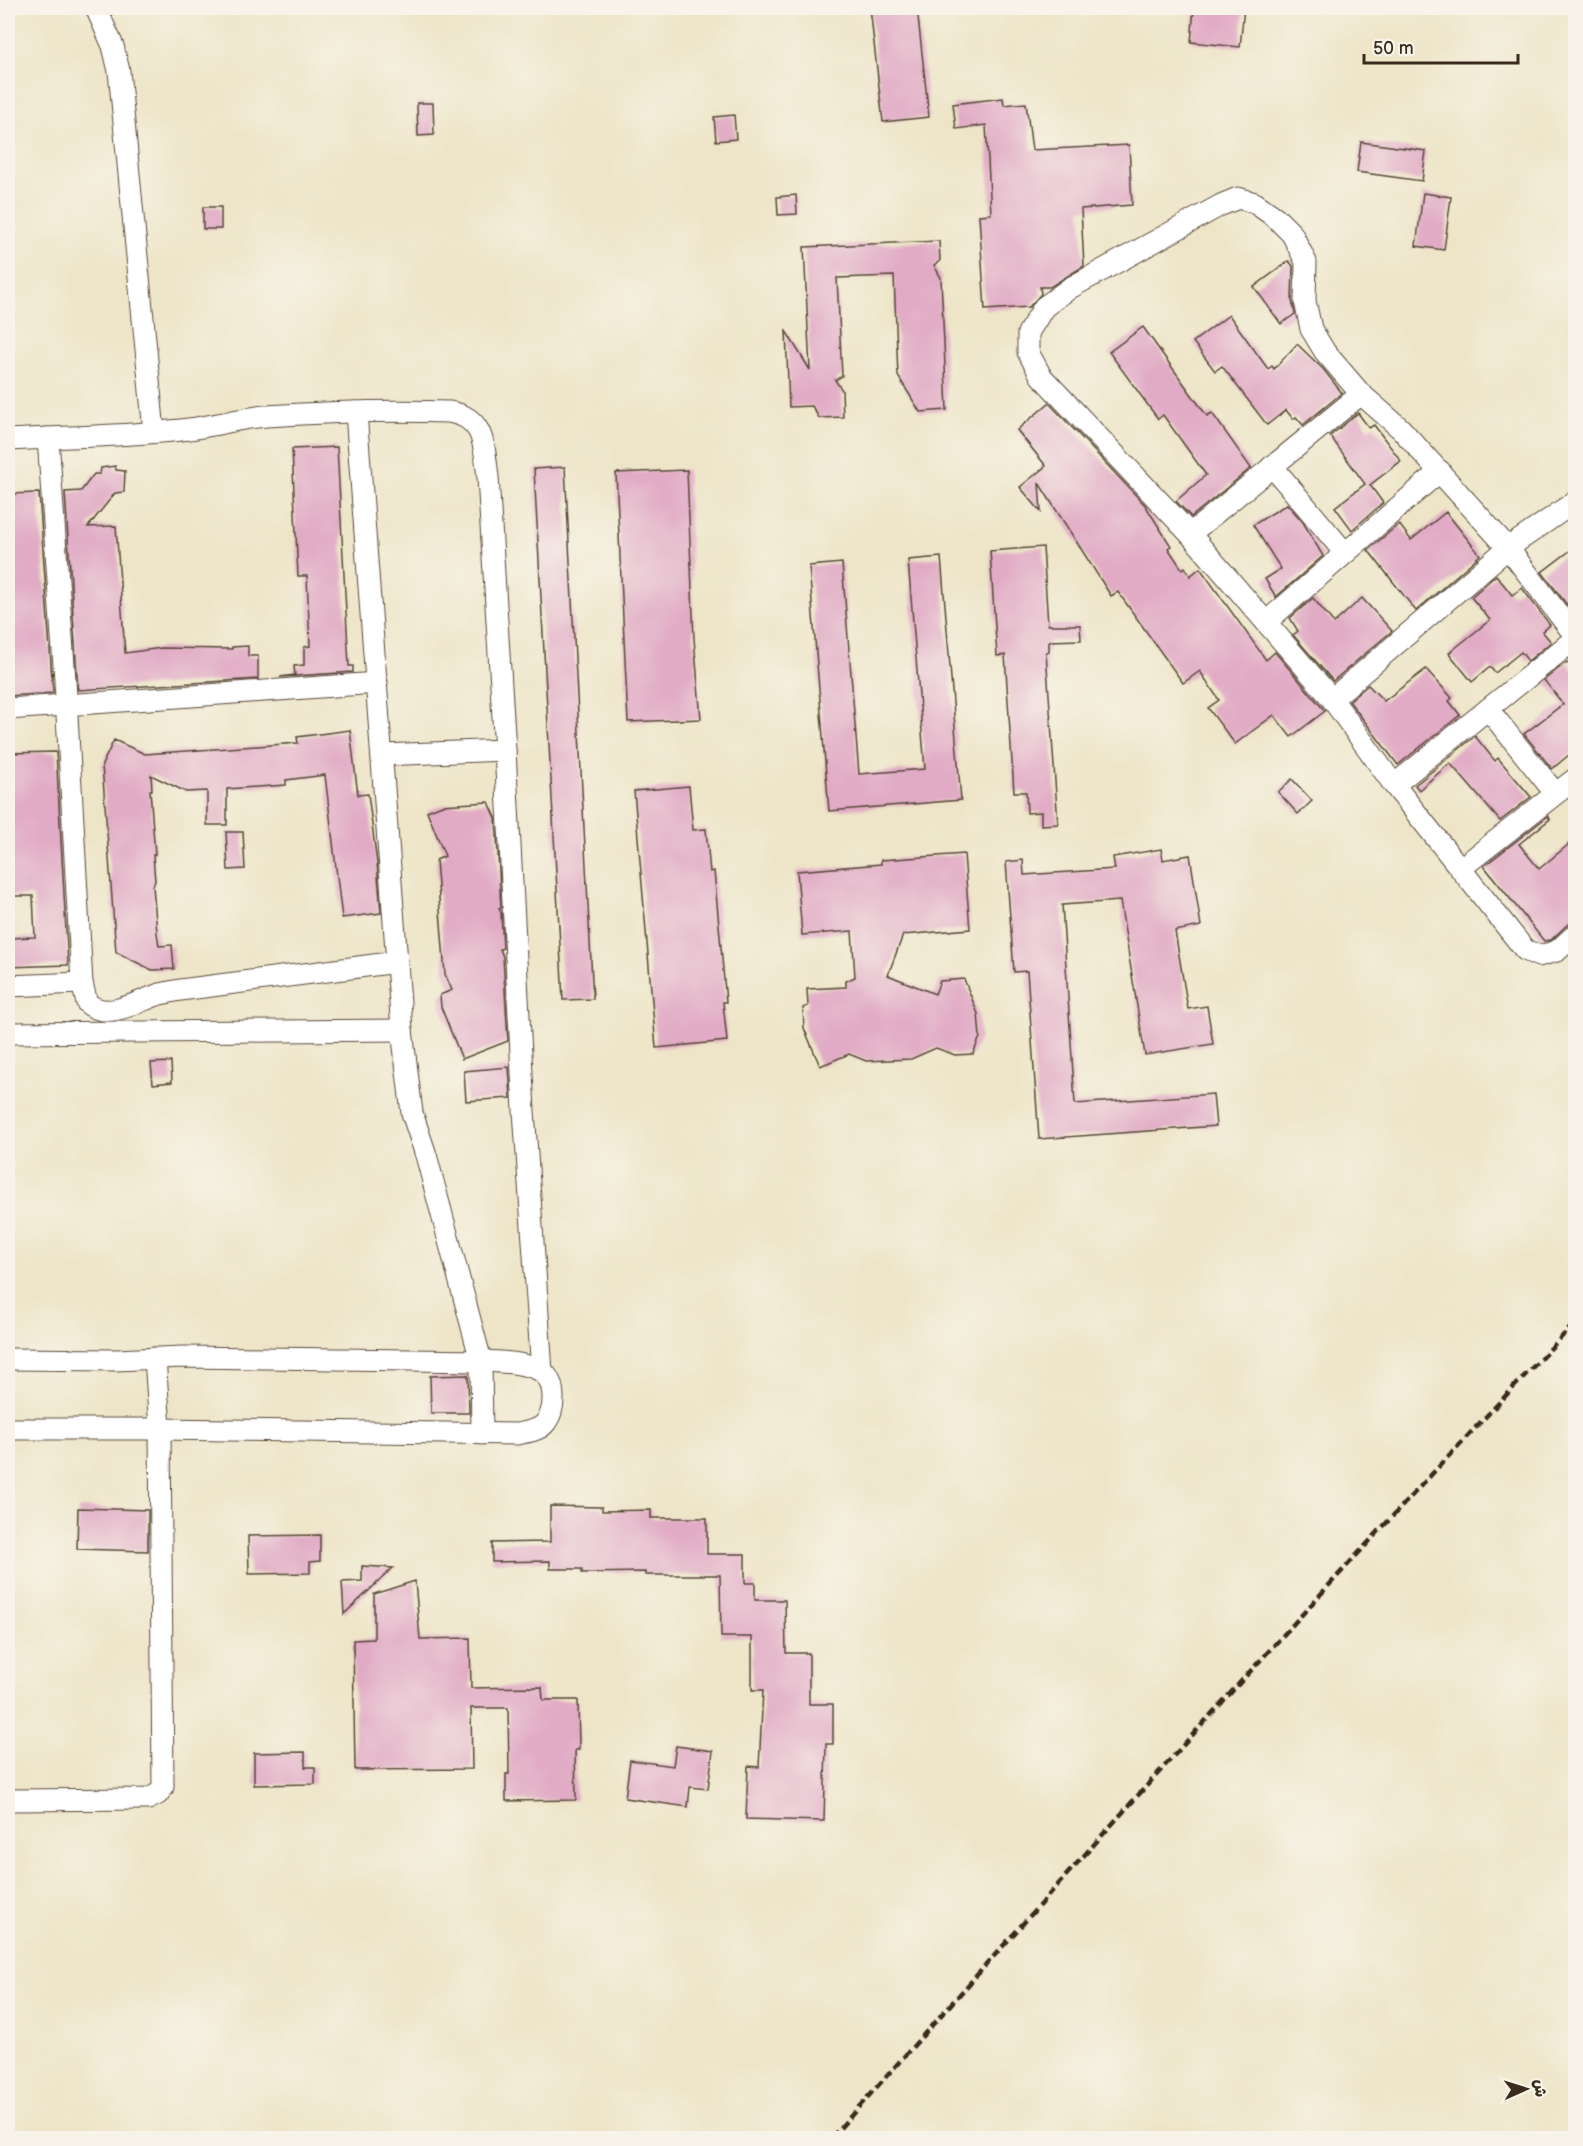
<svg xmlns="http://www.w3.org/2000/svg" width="1583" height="2146" font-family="'Balsamiq Sans','Playpen Sans Arabic',sans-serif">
	<rect width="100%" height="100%" fill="#f7f3e8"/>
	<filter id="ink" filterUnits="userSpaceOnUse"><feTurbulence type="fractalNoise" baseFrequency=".0167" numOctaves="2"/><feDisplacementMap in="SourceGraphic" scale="12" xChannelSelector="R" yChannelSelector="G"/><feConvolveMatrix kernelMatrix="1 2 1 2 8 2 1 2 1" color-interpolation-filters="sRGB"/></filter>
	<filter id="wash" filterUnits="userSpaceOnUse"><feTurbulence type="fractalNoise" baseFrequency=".008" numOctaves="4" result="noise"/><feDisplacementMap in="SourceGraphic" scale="24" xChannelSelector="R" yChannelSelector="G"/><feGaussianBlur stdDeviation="1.35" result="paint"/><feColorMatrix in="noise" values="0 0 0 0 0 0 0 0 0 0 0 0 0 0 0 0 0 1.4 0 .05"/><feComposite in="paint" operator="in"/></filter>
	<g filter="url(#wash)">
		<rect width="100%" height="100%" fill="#eee5c8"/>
		<g id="blocks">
			<g fill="#e1abc5">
				<polygon points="870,8 917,8 929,117 883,122"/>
				<polygon points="1194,8 1244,8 1240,47 1191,42"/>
				<polygon points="1003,98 1004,105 1026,103 1032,150 1129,145 1132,205 1081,209 1084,266 1050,287 1040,287 1041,294 1029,307 985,310 979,215 991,214 986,125 956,129 953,104"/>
				<polygon points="417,103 433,103 434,135 418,136"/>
				<polygon points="734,115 736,139 716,141 714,117"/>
				<polygon points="1361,142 1426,151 1422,181 1357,172"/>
				<polygon points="1423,193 1451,197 1444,250 1416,246"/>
				<polygon points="796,195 797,214 778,215 777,197"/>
				<rect x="203" y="207" width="18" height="22"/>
				<polygon points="939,241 940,261 934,265 941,278 947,410 920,412 898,376 894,276 837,278 842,376 835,380 842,390 843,417 819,418 812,406 789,407 786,331 810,370 804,247"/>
				<polygon points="1289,261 1293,266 1292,301 1295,314 1281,324 1254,287"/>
				<polygon points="1229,315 1268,369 1272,366 1274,369 1297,344 1323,369 1342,393 1303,425 1296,417 1293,419 1286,410 1267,425 1222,366 1215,371 1193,342"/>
				<polygon points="1143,327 1207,416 1212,413 1251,468 1191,517 1176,501 1206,475 1163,415 1158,419 1109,352"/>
				<polygon points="1049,403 1145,505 1171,546 1168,548 1182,569 1185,567 1190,576 1200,568 1266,660 1275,652 1325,711 1291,737 1274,715 1235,744 1208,708 1219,700 1200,671 1183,683 1118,592 1111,596 1039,483 1041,512 1020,487 1046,466 1017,430"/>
				<polygon points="1358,413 1369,428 1374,425 1401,461 1370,485 1383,503 1352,530 1335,507 1365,484 1330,436"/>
				<polygon points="337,447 349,666 353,666 353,672 280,677 295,675 294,666 304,665 304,647 310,646 307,576 298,576 292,449"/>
				<polygon points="115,466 116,470 125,471 124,492 115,493 88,527 116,526 125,653 162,648 232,649 232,647 248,646 248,656 258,656 258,679 78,690 65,492 81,491 94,474 100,474 101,468"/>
				<polygon points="565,467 593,999 563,1000 534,469"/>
				<polygon points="687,470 694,639 701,719 628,722 616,473"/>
				<polygon points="39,493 53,693 8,696 8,494"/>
				<polygon points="1287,504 1303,522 1323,556 1276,597 1265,579 1281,569 1253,525"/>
				<polygon points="1446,512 1480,555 1416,611 1368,550 1399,524 1411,540"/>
				<polygon points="1043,547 1048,625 1080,625 1081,640 1049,641 1049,652 1046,652 1058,824 1041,825 1041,812 1027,813 1026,792 1014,792 1005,655 997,656 990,551"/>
				<polygon points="1575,547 1575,607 1571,610 1542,572"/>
				<polygon points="941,557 961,800 829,811 809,566 842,563 859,774 925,769 908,560"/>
				<polygon points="1496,575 1512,595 1522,588 1550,625 1542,631 1551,642 1528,661 1521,652 1495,673 1490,667 1472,682 1449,653 1490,620 1471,597"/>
				<polygon points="1313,598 1334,623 1362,598 1392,631 1333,681 1293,635 1298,631 1290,618"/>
				<polygon points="1567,662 1575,673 1575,750 1552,769 1524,734 1563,704 1544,680"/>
				<polygon points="1426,669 1452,698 1449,701 1460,715 1398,765 1349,701 1368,685 1384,701"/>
				<polygon points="350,730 358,795 368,794 377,863 381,913 342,918 325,775 286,780 286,785 227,789 227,825 207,825 207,791 186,792 151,775 152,790 150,790 155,854 153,855 155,881 153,886 157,933 159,946 172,945 174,969 152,970 116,952 102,765 114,740 145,754 298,743 297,737"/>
				<polygon points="1475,736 1495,761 1498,758 1531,797 1500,821 1450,763 1419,790 1415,785"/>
				<polygon points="56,752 68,965 8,967 8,938 35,937 33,896 8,896 8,753"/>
				<polygon points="1292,779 1312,801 1298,814 1278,792"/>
				<polygon points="689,786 693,830 706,829 710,872 714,871 726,1002 723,1002 727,1041 656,1048 634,791"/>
				<polygon points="489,802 496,818 501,908 499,908 501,913 503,948 500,949 503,957 508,1041 462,1059 441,1007 440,995 452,990 445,974 436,860 445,856 427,811 442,805"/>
				<polygon points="1548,816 1550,819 1519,844 1539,869 1575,839 1575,922 1568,924 1551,940 1544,941 1484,866"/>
				<polygon points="226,832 243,832 245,869 228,870"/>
				<polygon points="1161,849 1163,860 1190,855 1201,926 1175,931 1188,1009 1207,1006 1213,1044 1145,1055 1120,901 1062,905 1075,1104 1213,1094 1216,1126 1039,1139 1027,971 1014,972 1006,862 1023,860 1024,875 1115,869 1113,857"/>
				<polygon points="964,854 970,929 903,935 888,975 935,994 940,981 964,979 978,1014 980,1037 973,1054 955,1055 936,1048 911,1059 866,1061 849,1054 820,1066 804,1028 803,1008 808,1006 807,989 846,987 846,981 855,977 852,931 802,935 797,871 881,864 881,860"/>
				<polygon points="171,1062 172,1082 153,1084 151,1063"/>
				<polygon points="509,1067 511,1098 466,1101 464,1071"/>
				<polygon points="468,1375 469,1413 431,1413 430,1376"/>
				<polygon points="550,1506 602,1507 602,1511 651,1510 651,1518 707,1518 707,1554 745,1554 745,1583 755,1583 755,1600 785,1600 786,1653 809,1653 809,1704 833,1704 833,1744 826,1744 824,1821 746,1819 748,1766 759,1767 763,1690 752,1690 752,1637 721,1637 720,1575 645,1575 645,1572 582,1573 582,1569 550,1569 550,1561 492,1562 492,1543 550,1542"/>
				<polygon points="78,1508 148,1510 148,1551 77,1549"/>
				<polygon points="320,1535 320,1561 310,1562 310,1573 249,1574 248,1536"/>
				<polygon points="362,1566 393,1568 344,1614 342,1582 362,1581"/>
				<polygon points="415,1581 420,1639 470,1638 471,1688 542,1687 543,1700 578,1700 579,1750 575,1750 576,1800 506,1801 506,1774 509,1774 508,1708 471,1708 472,1769 355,1770 353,1640 374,1639 374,1594"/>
				<polygon points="676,1746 713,1751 708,1789 690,1787 688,1807 625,1798 630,1760 673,1766"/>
				<polygon points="305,1752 305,1767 315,1767 315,1784 254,1785 254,1753"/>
			</g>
		</g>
	</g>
	<g filter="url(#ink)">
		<use href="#blocks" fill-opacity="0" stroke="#564638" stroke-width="1.5"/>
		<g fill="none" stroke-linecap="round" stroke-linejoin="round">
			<g stroke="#564638" stroke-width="23">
				<g id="minor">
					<polyline points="96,8 113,46 119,71 154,432"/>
					<polyline points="356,412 402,1030 412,1113 426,1155 481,1361 482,1434"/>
					<path d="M48,438C95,436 142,435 189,429C215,426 240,418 266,416C327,412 388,410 449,412C485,417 484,447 488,477L505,750L524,1111L542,1372"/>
					<polyline points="8,440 48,438 65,680 82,983 8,986"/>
					<polyline points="1272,466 1345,553"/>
					<polyline points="1190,534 1361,394"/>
					<polyline points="1266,622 1440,471"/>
					<polyline points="1576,637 1508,548 1401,429 1361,394 1325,352 1311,329 1305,301 1306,262 1292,234 1275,217 1255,203 1238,198 1221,205 1070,288 1044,307 1028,333 1028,352 1041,376 1190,534 1332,699 1394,785 1525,950 1539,956 1557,951 1576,934"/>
					<polyline points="1332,699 1508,548 1576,501"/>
					<polyline points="8,709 377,683"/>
					<polyline points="1488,709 1555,793"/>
					<polyline points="382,755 505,750"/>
					<polyline points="1394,785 1576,638"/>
					<polyline points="1461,868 1576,778"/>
					<path d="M82,983L87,1003C108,1021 138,1001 160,994C169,992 179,990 188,989L397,962"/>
					<polyline points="8,1033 402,1030"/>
					<path d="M8,1359L116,1360L182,1357L481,1361C500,1362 524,1362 541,1371C556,1380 556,1409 546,1422C540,1431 526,1432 517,1434L160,1429H8"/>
					<polyline points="8,1800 148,1799 158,1794 163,1787 160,1429 155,1358"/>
				</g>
			</g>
			<use href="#minor" stroke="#fff" stroke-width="21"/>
			<path stroke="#3b2a1e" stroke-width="4.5" stroke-dasharray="9 4.5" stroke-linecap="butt" d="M831,2138C1077,1864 1320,1588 1576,1322"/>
		</g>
	</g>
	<rect width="1583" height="2146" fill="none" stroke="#f7f3e8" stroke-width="30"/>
	<g transform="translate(1526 2089) rotate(87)" stroke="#f7f3e8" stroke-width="4.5" paint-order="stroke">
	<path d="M0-4.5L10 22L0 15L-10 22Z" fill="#3b2a1e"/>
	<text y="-9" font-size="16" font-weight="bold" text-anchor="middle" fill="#3b2a1e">ش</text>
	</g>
	<path d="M1364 54v9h154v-9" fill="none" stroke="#3b2a1e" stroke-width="3"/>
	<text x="1373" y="54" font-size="18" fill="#3b2a1e" stroke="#f7f3e8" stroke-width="4.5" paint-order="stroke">50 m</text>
</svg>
